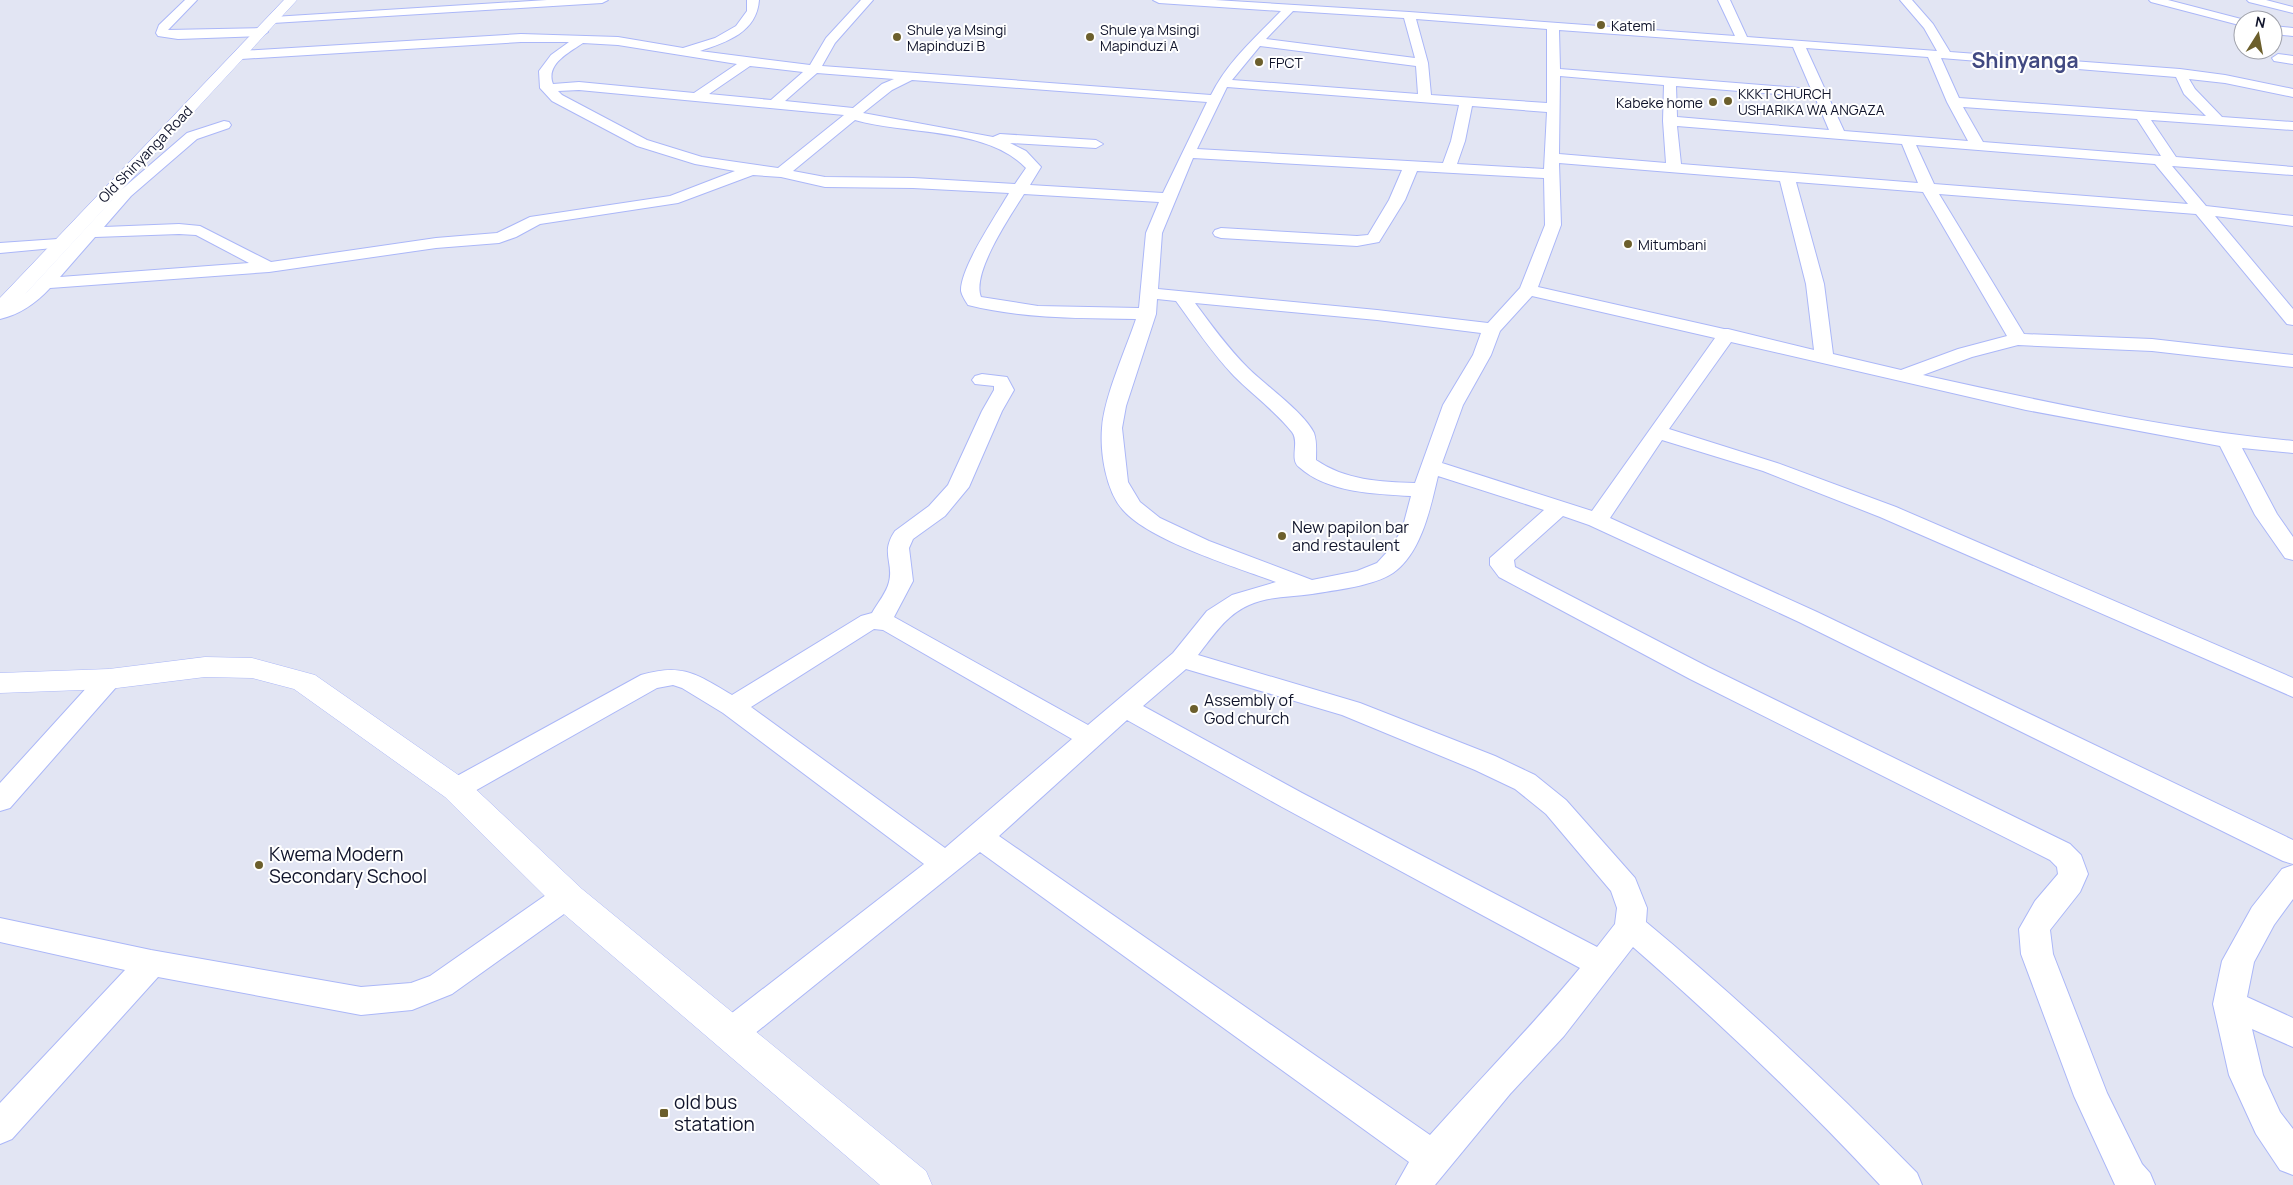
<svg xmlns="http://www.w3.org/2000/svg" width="2293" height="1185" font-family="Manrope,sans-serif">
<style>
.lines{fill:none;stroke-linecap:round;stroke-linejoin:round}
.minor-casing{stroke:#abb7f8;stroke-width:2}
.tertiary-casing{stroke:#abb7f8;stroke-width:1}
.secondary-casing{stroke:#abb7f8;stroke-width:1}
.minor{fill:#fff;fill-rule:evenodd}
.tertiary{fill:#fff;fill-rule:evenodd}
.secondary{fill:#fff;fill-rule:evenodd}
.poi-dot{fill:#6c5f2c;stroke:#fff;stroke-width:2}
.labels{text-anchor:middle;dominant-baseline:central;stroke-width:4;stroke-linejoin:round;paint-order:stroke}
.far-poi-label{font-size:14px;fill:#10142b;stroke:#fff;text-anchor:start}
.far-street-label{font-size:14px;fill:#10142b;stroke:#fff}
.poi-label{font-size:16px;fill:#10142b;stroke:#fff;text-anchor:start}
.near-poi-label{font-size:19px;fill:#10142b;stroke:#fff;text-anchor:start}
.far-town-label{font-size:21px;font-weight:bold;fill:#414981;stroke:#fff}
</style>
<rect width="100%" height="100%" fill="#e2e5f3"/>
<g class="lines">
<defs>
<path id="minor" d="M185 0H197L168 30 262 28 268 32 262 36 178 39 158 36 156 33 159 25Z
M547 0H608L602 3 273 23 267 20 273 17Z
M747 0H759C757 32 727 42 700 51L810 65 826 38 861 0H873L835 43 822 66 1211 95C1227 62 1256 37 1281 11L1159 3 1153 0H1215L1409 12 1735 36 1718 0H1730L1747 37 1937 51 1924 28 1900 0H1912L1933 24 1950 52 2180 69 2225 75 2293 89V97L2225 83 2189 79 2195 89 2222 117 2293 122V130L2151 120 2176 157 2293 167V175L2172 166 2206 206 2293 216V226L2215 216 2293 309V325L2287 324 2196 214 1939 194 2024 334 2152 339 2293 355V367L2152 351 2018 345 1972 357 1923 375C2045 402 2168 429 2293 441V453L2242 448 2277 514 2293 537V560L2285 558 2255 515 2220 446 2026 410 1731 342 1669 429 1777 463 1896 507 2293 678V697L1880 517 1763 471 1662 440 1610 518 1817 612 2293 840V864L2283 861 1799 622 1589 525 1563 516 1514 560 1515 567 1708 667 2070 844 2081 855 2088 874 2080 892 2050 930 2053 954 2107 1093 2142 1164 2150 1173 2155 1185H2115L2074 1096 2021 954 2019 929 2035 901 2058 874 2057 867 2050 860 1690 679 1499 577 1490 565V558L1544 510 1438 476C1431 505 1422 553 1393 573 1374 586 1335 590 1312 594 1291 597 1269 596 1249 605 1226 615 1213 636 1198 655L1360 703 1495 756 1535 775 1566 800 1635 878 1647 908 1646 922C1741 1001 1831 1085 1917 1173L1922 1185H1880C1802 1101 1719 1022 1633 947L1564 1036 1510 1094 1435 1185H1396L1409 1162 980 852 743 1043 731 1047 719 1043 714 1033 719 1023 924 864 723 713 682 688 673 685 657 688 466 796 456 799 446 796 442 789 446 782 641 675C683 663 696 674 732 695L861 616 872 613C877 604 887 592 889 582 894 562 880 553 895 531L929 506 948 485 982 411 994 390V386L975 384 972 380 975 376 982 374 1007 377 1014 390 1002 411 969 487 945 516 913 539 909 548 913 581 894 617 1088 725 1173 653 1207 611 1232 595 1276 582C1236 567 1150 541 1123 510 1106 491 1100 453 1102 428 1104 397 1126 349 1136 319 1079 318 1024 319 968 305 965 300 962 296 961 291 960 268 997 214 1009 193L913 188 825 187 781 177 753 175 678 203 540 224 516 237 499 243 436 248 269 272 50 288C36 303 21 314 0 319V308L15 301 27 292 121 190 187 133 224 121 229 122 231 125 229 128 197 139 131 196 104 227 179 224 200 226 271 262 436 238 497 233 530 217 670 196 735 171 695 164 637 146 552 101 540 88 539 71 551 55 569 42H521L241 59 235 55 241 51 521 34 618 37 683 48 715 38 736 26 747 11ZM1293 11 1404 18 1415 58 1266 39ZM1416 19 1547 29V103L1431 95 1428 63ZM1559 30 1793 47 1811 89 1560 69ZM583 43 618 45 737 64 694 93 579 82 553 84C545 64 570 52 583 43ZM1260 46 1416 66 1418 94 1232 80ZM1806 48 1928 57 1947 102 1968 141 1844 131ZM1941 58 2176 77 2184 94 2206 116 1959 98ZM750 66 803 72 771 100 709 94ZM817 73 894 79 882 84 853 108 785 101ZM1560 76 1664 85 1663 121 1666 163 1559 154ZM912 80 1207 102 1163 193 1030 185 1041 167 1026 151 1010 143 1096 148 1103 144 1096 140 1000 134 993 137 863 113 892 90ZM1676 86 1815 97 1829 130 1677 117ZM1227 87 1459 105 1451 141 1443 163 1197 149ZM579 90 844 115 778 168 702 157 647 140 562 95 558 91ZM1472 106 1547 112 1544 169 1457 164 1465 141ZM1963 107 2137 119 2161 156 1983 142ZM855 120C907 135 987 127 1026 168L1015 184 913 178 825 177 793 171ZM1677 126 1902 144 1918 183 1681 164ZM1916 145 2155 164 2188 204 1934 184ZM1193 158 1402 170 1389 200 1368 235 1357 236 1221 228 1215 230 1213 233 1215 236 1221 238 1357 246 1379 242 1405 200 1417 171 1544 178 1545 225 1520 288 1488 323 1377 310 1158 289 1162 233ZM1559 163 1780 181 1806 284 1814 350 1728 329H1724L1538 287 1561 225ZM1796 182 1923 192 2007 336 1958 349 1901 370 1833 354 1824 284ZM1024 194 1159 202 1146 233 1139 308 1038 306 981 297C971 273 1011 215 1024 194ZM179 234 196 235 249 263 60 277 95 237ZM1532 296 1715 338 1592 511 1442 463 1463 405 1491 355 1500 331ZM1157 299 1176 301C1195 327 1212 353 1234 376 1253 395 1275 411 1292 432 1300 442 1289 459 1299 467 1328 493 1375 494 1411 496L1402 530 1388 551 1377 563 1357 571 1312 580 1209 541 1160 518 1140 502 1128 482 1122 428 1126 406 1156 314ZM1195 303 1377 320 1481 333 1473 355 1443 405 1415 483C1380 482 1345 480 1316 460 1316 451 1317 442 1314 433 1305 413 1265 385 1248 368 1228 348 1212 326 1195 303ZM874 629 883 630 1072 739 945 848 751 707ZM1186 669 1342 715 1475 770 1515 789 1546 814 1611 891 1617 908 1615 924 1597 947 1302 793 1143 706ZM1127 720 1282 807 1580 968C1532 1026 1480 1079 1430 1135L999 836Z
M2149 0H2168L2245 20H2243V26L2151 2Z
M2247 0H2266L2293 7V13L2249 2Z
M2273 26 2293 28V36L2273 34Z
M2278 54 2293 56V64L2274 61 2272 58Z
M58 239 64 241 66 244 64 247 0 253V243Z
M109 671 118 673 122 679 118 685 10 808 0 811V783L100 673Z
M2293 865V899L2274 925 2254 962 2247 997 2293 1018V1047L2252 1029 2263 1075 2280 1112 2293 1129V1175L2280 1170 2256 1134 2229 1075 2213 1004 2222 961 2252 907 2282 869Z
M567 884 578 888 582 896 578 904 452 994 412 1010 361 1015 158 977 12 1139 0 1144V1103L125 970 0 942V918L151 950 361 987 411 983 430 976 556 888Z"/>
<path id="tertiary" d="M205 657 252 658 315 675 467 781 582 889 926 1171 932 1185H880L558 909 445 797 294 689 252 678 205 677 109 689 0 693V673L109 669Z"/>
<path id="secondary" d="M284 0H297L7 314 0 316V298Z"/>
</defs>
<use href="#minor" class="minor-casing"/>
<use href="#tertiary" class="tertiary-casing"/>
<use href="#secondary" class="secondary-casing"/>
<use href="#minor" class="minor"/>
<use href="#tertiary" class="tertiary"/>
<use href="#secondary" class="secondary"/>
</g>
<g class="poi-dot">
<circle cx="1601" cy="25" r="5"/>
<circle cx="897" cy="37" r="5"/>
<circle cx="1090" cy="37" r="5"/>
<circle cx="1259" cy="62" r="5"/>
<circle cx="1728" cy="101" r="5"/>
<circle cx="1713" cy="102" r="5"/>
<circle cx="1628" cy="244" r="5"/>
<circle cx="1282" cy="536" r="5"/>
<circle cx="1194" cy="709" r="5"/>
<circle cx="259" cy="865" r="5"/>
<rect x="659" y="1108" width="10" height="10" rx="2.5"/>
</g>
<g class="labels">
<g class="far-poi-label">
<text x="1611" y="25">Katemi</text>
<text x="907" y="29">Shule ya Msingi<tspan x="907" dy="16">Mapinduzi B</tspan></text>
<text x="1100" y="29">Shule ya Msingi<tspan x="1100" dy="16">Mapinduzi A</tspan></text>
<text x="1269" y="62">FPCT</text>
<text x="1738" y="93">KKKT CHURCH<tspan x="1738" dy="16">USHARIKA WA ANGAZA</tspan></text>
<text x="1703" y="102" text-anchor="end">Kabeke home</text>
<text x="1638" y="244">Mitumbani</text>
</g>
<g class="far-street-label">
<text transform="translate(145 154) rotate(-46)">Old Shinyanga Road</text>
</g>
<g class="poi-label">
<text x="1292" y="527">New papilon bar<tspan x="1292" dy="18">and restaulent</tspan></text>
<text x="1204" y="700">Assembly of<tspan x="1204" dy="18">God church</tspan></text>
</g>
<g class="near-poi-label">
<text x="269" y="854">Kwema Modern<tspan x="269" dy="22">Secondary School</tspan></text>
<text x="674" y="1102">old bus<tspan x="674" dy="22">statation</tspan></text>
</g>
<g class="far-town-label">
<text x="2025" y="60">Shinyanga</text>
</g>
</g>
<g transform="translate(2258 35) rotate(11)"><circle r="24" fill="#ffffff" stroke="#9fa1aa"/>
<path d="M0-4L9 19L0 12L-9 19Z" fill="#6c5f2c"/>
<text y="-8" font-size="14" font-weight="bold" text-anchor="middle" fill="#10142b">N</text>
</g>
</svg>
